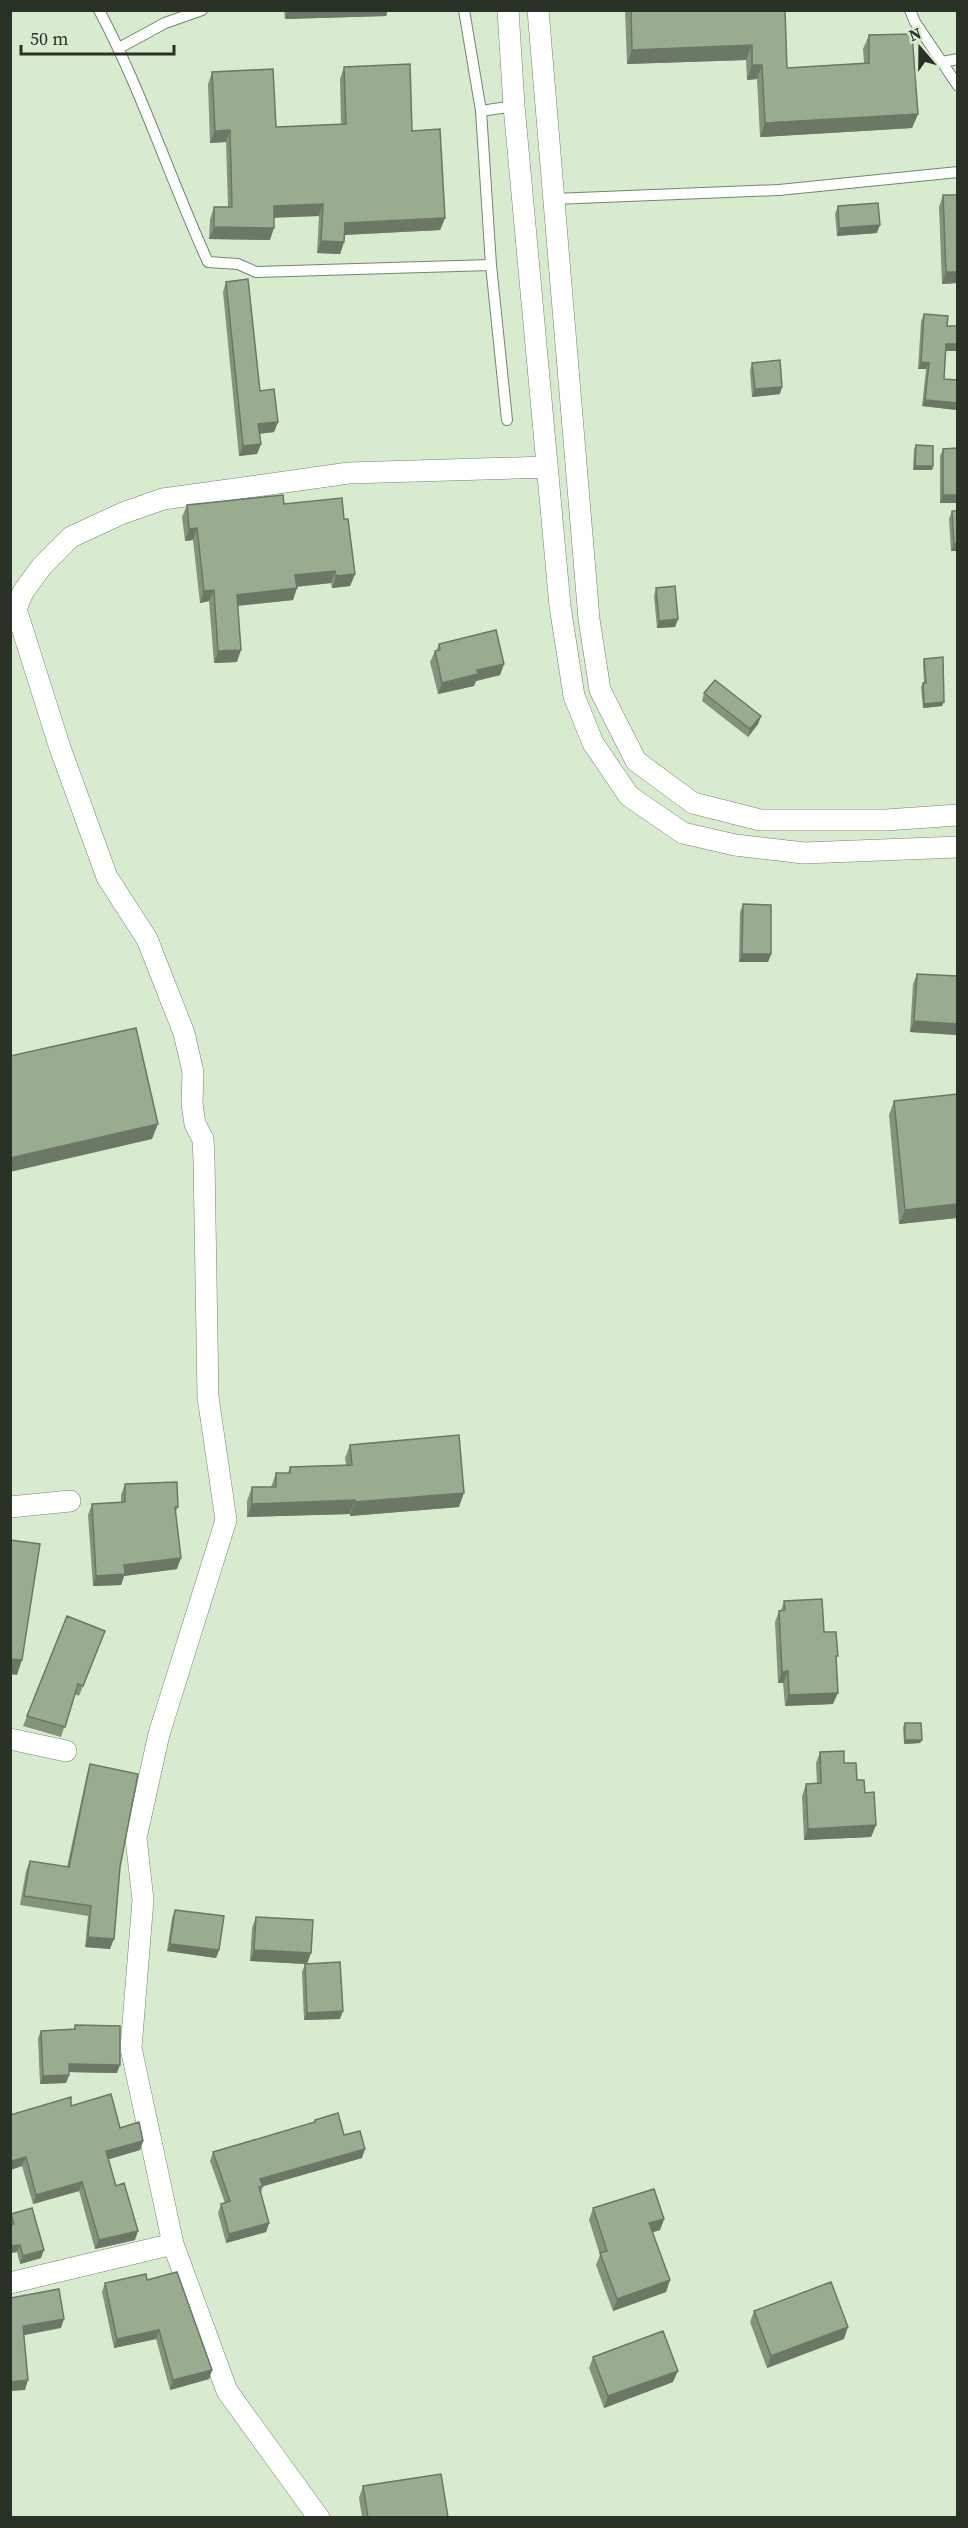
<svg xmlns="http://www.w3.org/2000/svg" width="968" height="2528" font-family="'Source Serif 4',serif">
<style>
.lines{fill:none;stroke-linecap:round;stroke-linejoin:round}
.lane-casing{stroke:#73866c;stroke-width:12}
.street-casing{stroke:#73866c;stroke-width:22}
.lane{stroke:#fff;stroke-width:10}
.street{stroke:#fff;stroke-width:21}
.wall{fill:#83947c}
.shaded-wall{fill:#6a7865}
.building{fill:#98ac90;stroke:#6a7865;stroke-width:1.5}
</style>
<rect width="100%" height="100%" fill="#d7ecce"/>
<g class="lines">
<defs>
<path id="lane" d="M99 10C142 91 170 179 208 262L238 264 256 272 491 265 481 111 514 106
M464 10 481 111
M910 10 915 22 958 86
M119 48 165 23 202 10
M942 62 958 59
M554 199 779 190 958 172
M491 265 507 420"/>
<path id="street" d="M508 10 514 106 560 606 574 696 593 743 629 796 683 833 735 845 804 853 958 847
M538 10 589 619 600 690 636 761 693 803 760 820H886L958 815
M10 1507 70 1501
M10 1739 66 1751
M173 2244 227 2391 319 2518
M10 2283 173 2244 131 2048 143 1900 136 1838 159 1734 226 1520 208 1397 204 1160 203 1139 195 1124 192 1104 193 1072 184 1033 147 939 107 877 60 748 16 609 23 592 42 566 71 537 123 513 163 499 349 473 547 467"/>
</defs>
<use href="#lane" class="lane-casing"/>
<use href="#street" class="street-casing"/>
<use href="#lane" class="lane"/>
<use href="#street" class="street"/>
</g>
<path class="wall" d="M284 10H388L386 16 285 19Z
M625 10H785L787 68 864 63 863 49 869 35 918 114 912 128 760 137 757 79 747 80 746 60 627 64Z
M344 67 412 131 445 218 440 230 344 235V242L340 254 317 253 319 216 274 217 270 240 209 239 210 219 214 207H228L226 142 210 143 208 84 212 72 276 127 341 125 340 79Z
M943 195H957V283L942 284 939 207Z
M838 206 877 233 837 236 835 214Z
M226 282 260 391 278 422 274 432 259 434 261 444 257 454 239 456 223 292Z
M924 314 947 326H957V351H946L944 379 957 380V410L922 406 926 369H918L921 321Z
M752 363 780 394 752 397 750 371Z
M916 445 933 466 932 470H913L914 449Z
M943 449 957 503H940V456Z
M284 504 344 519 355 574 350 586 332 588 331 583 297 587 293 600 238 606 237 662 214 663 209 601 200 603 193 540 185 541 182 517 187 505Z
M952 511H957V551H951L949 519Z
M656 588 678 619 675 627 657 628 654 596Z
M439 644 504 664 500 675 476 681 474 686 438 694 430 662 435 651H436Z
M924 659 942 706 923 708 921 687 923 683H924L923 663Z
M704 693 761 716 758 724 748 737 702 701Z
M743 904 771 954 768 962H739L740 912Z
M917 974 957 976V1035L910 1032 913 984Z
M957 1094V1218L899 1224 889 1115 894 1101Z
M350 1445 459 1507 350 1516V1514L247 1517V1501L252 1487H271L276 1473H288L290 1467 346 1465 345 1458Z
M125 1484 178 1507 175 1513 177 1569 124 1576 121 1585 93 1586 88 1515 92 1504 121 1502V1495Z
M784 1601 824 1632 836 1661 833 1704 785 1706 783 1683H778L775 1622 779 1611H781Z
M105 1631 79 1696 75 1694 61 1737 23 1726 27 1716Z
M905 1723 922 1740 920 1743 904 1744 903 1727Z
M820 1752 844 1763 865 1793 876 1825 871 1837 804 1840 802 1796 806 1784H817L816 1763Z
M90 1764 120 1867 110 1949 85 1947 88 1916 20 1905 26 1871 30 1861 67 1867 87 1774Z
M175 1910 219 1950 216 1958 167 1951 172 1918Z
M256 1917 307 1964 340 2019 304 2020 302 1972 305 1964 250 1961 252 1928Z
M75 2025 117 2073 69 2072V2075L66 2083 40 2084 38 2038 41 2031 74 2029Z
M71 2106 120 2128 143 2141 140 2150 109 2159 116 2186 135 2240 95 2249 79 2191 33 2204 22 2166 10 2170V2115Z
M315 2120 344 2135 362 2158 263 2186 261 2193 269 2223 266 2232 226 2243 218 2213 221 2204 225 2203 210 2161 213 2152 313 2123Z
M593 2208 664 2219 660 2230 652 2232 670 2280 666 2292 613 2311 596 2265 600 2255 589 2220Z
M11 2214 41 2258 20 2264 17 2252 10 2253Z
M147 2280 212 2370 209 2379 170 2390 156 2339 114 2348 102 2292 105 2283Z
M754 2311 844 2339 767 2368 750 2322Z
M593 2357 673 2382 604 2408 589 2368Z
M363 2486 448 2517H362L359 2498Z"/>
<path class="shaded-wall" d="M308 10H388L386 16 285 19 287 11Z
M752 45 746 60 627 64 632 50Z
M752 65H762L757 79 747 80Z
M918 114 912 128 760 137 765 123Z
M230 130 226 142 210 143 215 131Z
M323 204 319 216 270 218 274 206Z
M445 218 440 230 341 235 345 223Z
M880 225 877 233 837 236 839 228Z
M214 227 274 228 270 240 209 239Z
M321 241 344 242 340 254 317 253Z
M946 272H957V283L942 284Z
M946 344H957V351H944Z
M921 362 929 363 926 369H918Z
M782 387 780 394 752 397 755 389Z
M925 400 957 403V410L922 406Z
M278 422 274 432 255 434 258 424Z
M261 444 257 454 239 456 243 446Z
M915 466H933L932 470H913Z
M943 495H957V503H940Z
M197 528 193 540 185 541 189 529Z
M957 543V551H951L954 544Z
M335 571 331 583 291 587 295 575Z
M355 574 350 586 332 588 336 576Z
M297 588 293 600 233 606 237 595Z
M214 590 209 601 200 603 204 591Z
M678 619 675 627 657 628 659 621Z
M241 650 237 662 214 663 218 651Z
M504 664 500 675 476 681 474 686 438 694 442 683 477 670Z
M944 702 942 706 923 708 924 704Z
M761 716 758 724 748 737 750 729Z
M742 954H771L768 962H739Z
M914 1021 957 1024V1035L910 1032Z
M158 1124 152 1139 10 1172V1158Z
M957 1204V1218L899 1224 905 1210Z
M464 1493 459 1507 350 1516 355 1502Z
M355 1500 350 1514 247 1517 252 1504Z
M181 1558 177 1569 124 1576 121 1585 93 1586 96 1576 124 1565Z
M10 1659 22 1660 17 1675 10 1674Z
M788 1671 783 1683H778L782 1672Z
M838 1693 833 1704 785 1706 789 1695Z
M905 1740H922L920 1743 904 1744Z
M876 1825 871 1837 804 1840 808 1829Z
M88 1937 114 1939 110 1949 85 1947Z
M170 1944 219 1950 216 1958 167 1951Z
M254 1950 311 1953 307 1964 250 1961Z
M343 2011 340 2019 304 2020 307 2013Z
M69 2064 120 2065 117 2073 66 2072Z
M69 2075 66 2083 40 2084 43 2076Z
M143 2141 140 2150 103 2161 106 2151Z
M365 2149 362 2158 257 2188 260 2179Z
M26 2157 22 2166 10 2170V2166L12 2161Z
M82 2182 79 2191 33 2204 36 2195Z
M664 2219 660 2230 645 2235 649 2223Z
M269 2223 266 2232 226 2243 229 2234Z
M138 2231 135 2240 95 2249 99 2240Z
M20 2245 17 2252 10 2253V2246Z
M44 2250 41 2258 20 2264 23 2256Z
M670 2280 666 2292 613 2311 617 2299Z
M64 2319 61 2328 20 2336 23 2326Z
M848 2327 844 2339 767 2368 771 2356Z
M159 2330 156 2339 114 2348 117 2339Z
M212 2370 209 2379 170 2390 173 2380Z
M678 2371 673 2382 604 2408 608 2396Z
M28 2380 25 2390 10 2391V2382Z"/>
<path class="building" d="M631 10H785L787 68 869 63V35L912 34 918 114 765 123 762 65H752V45L632 50Z
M410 64 412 131 440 129 445 218 345 223 344 242 321 241 323 204 274 206V228L214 227V207H232L230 130 215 131 212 72 273 69 276 127 346 124 344 67Z
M943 195H957V272H946Z
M878 203 880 225 839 228 838 206Z
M248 279 260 391 274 389 278 422 258 424 261 444 243 446 226 282Z
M924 314 948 316 947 326H957V344H946L944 379 957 380V403L925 400 929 363 921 362Z
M780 360 782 387 755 389 752 363Z
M916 445 933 446V466H915Z
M957 448V495H943V449Z
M283 495 284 504 342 498 344 519H348L355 574 336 576 335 571 295 575 297 588 237 595 241 650 218 651 214 590 204 591 197 528 189 529 187 505Z
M952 511H957V543L954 544Z
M675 586 678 619 659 621 656 588Z
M496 630 504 664 477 670 478 674 442 683 435 651 440 650 439 644Z
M943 657 944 702 924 704 923 683H926L924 659Z
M715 680 761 716 750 729 704 693Z
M743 904 771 905V954H742Z
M917 974 957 976V1024L914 1021Z
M136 1028 158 1124 10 1158V1056Z
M957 1094V1204L905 1210 894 1101Z
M459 1435 464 1493 355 1502V1500L252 1504V1487H276V1473H290V1467L352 1465 350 1445Z
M177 1482 178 1507H175L181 1558 124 1565 125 1574 96 1576 92 1504 125 1502V1484Z
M10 1540 40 1544 22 1660 10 1659Z
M822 1599 824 1632H836L838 1656H836L838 1693 789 1695 788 1671 782 1672 779 1611 785 1610 784 1601Z
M67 1616 105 1631 83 1686 78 1684 65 1727 27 1716Z
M905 1723H921L922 1740H905Z
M844 1751V1763H856L857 1780H864L865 1793 874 1792 876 1825 808 1829 806 1784 821 1783 820 1752Z
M90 1764 138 1774 120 1867 114 1939 88 1937 91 1906 24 1896 30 1861 69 1867Z
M175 1910 224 1916 219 1950 170 1944Z
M256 1917 313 1920 311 1953 254 1950Z
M340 1962 343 2011 307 2013 305 1964Z
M75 2025 120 2026V2065L69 2064V2075L43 2076 41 2031 75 2029Z
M111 2094 120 2128 139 2122 143 2141 106 2151 116 2186 124 2183 138 2231 99 2240 82 2182 36 2195 26 2157 12 2161 10 2158V2115L71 2097V2106Z
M338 2113 344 2135 360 2131 365 2149 260 2179 263 2186 259 2187 269 2223 229 2234 221 2204 230 2201 213 2152 315 2122V2120Z
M654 2189 664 2219 649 2223 670 2280 617 2299 600 2253 607 2251 593 2208Z
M32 2208 44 2250 23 2256 20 2245 10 2246V2224H14L11 2214Z
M177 2272 212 2370 173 2380 159 2330 117 2339 105 2283 146 2274 147 2280Z
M831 2282 848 2327 771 2356 754 2311Z
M59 2289 64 2319 23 2326 28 2380 10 2382V2298Z
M663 2331 678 2371 608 2396 593 2357Z
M441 2474 448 2517H368L363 2486Z"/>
<rect width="968" height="2528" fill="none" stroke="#2a3227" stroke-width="24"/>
<g transform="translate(920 48) rotate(340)" stroke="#d7ecce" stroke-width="4.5" paint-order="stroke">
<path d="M0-4.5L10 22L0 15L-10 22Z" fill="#2a3227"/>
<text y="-9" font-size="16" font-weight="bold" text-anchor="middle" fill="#2a3227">N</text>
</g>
<path d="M21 45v9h153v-9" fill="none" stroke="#2a3227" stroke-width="3"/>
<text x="30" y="45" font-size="18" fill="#2a3227" stroke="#d7ecce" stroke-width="4.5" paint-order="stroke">50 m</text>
</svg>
